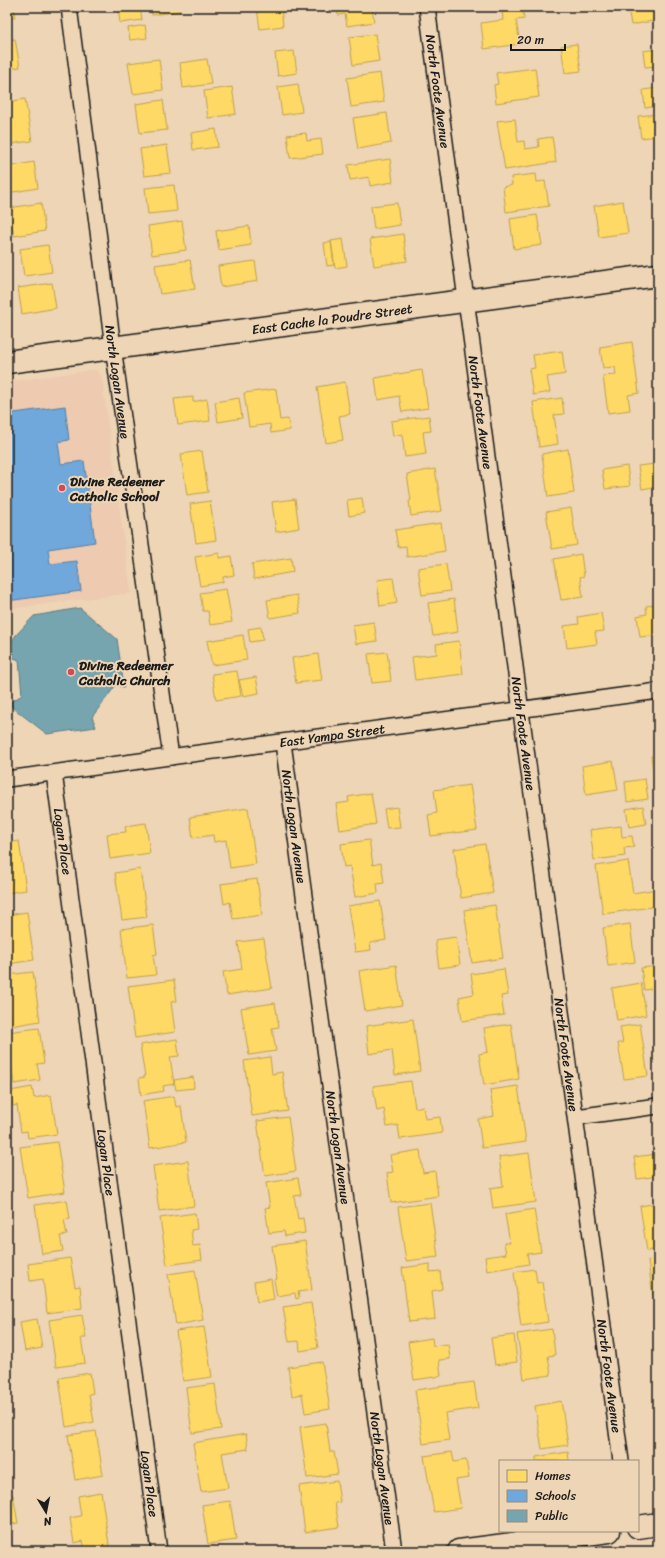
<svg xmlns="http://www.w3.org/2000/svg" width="665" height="1558" font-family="Sriracha,sans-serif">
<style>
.built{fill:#edcab0}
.homes{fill:#ffd966;stroke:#bba050}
.schools{fill:#6fa8dc;stroke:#567ea2}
.public{fill:#76a5af;stroke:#5b7c83}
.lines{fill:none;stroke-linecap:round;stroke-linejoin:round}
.street-casing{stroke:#1c1c1c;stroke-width:18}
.secondary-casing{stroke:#1c1c1c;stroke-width:25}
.street{stroke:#eed5b5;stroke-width:15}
.secondary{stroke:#eed5b5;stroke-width:22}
.poi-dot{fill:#d1495b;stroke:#eed5b5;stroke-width:1.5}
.labels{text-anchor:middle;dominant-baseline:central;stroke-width:4;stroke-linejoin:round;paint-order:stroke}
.street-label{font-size:13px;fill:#1c1c1c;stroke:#eed5b5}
.poi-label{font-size:13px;font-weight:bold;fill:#1c1c1c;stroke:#eed5b5;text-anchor:start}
</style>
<rect width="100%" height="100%" fill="#eed5b5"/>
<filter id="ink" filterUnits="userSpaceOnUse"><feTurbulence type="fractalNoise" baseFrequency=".025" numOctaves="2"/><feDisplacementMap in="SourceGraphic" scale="8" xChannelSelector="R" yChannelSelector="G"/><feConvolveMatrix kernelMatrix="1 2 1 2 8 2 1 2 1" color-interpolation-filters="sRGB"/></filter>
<g filter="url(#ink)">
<path class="built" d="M93 370 99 373 102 380 131 593 7 609V382Z"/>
<path class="homes" d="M7 7H14L15 17 7 18Z
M118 7H140L142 20 120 23Z
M150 7H179L180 11 152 15Z
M263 7H281L283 26 260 29 257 8Z
M336 7H372L374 22 347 26 345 14 338 15Z
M522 7 524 19 516 20 520 44 484 49 481 23 503 20 502 10Z
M628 7H656L658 20 631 25Z
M145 25 147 38 130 40 128 28Z
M375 34 379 61 353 65 349 37Z
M15 39 20 67 7 69V40Z
M577 44 581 71 565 73 561 46Z
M658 49V66L645 67 643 51Z
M294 51 297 73 278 76 275 53Z
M159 59 163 90 133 94 128 63Z
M207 59 211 84 183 88 180 63Z
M535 68 539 97 496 103 494 85 498 84 496 73Z
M380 73 384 102 351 107 347 78Z
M298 84 302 112 282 115 278 87Z
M232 87 236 114 208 118 204 91Z
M658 88V106L645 108 643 90Z
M25 99 32 141 10 144 7 128V102Z
M163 100 167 130 140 133 136 104Z
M387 113 391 143 358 149 353 118Z
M658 114V136L641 138 638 116Z
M515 119 518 142 524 141 525 149 539 147 538 139 552 137 556 162 505 170 497 121Z
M216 129 218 147 193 150 191 133Z
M306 133 307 141 321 139 323 154 290 158 287 135Z
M167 145 171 173 144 176 140 149Z
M390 159 393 182 370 186 369 177 350 180 348 165Z
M34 162 38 188 7 193V167Z
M536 174 537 182 545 181 549 206 506 212 503 187 512 185 511 177Z
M174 185 177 211 148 214 145 188Z
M623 201 628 233 599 237 594 206Z
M41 203 45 231 14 236 9 208Z
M397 203 400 225 374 229 371 206Z
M537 215 542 245 514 249 510 219Z
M182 221 186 250 152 255 148 226Z
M249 226 251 245 219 250 216 231Z
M403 234 407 261 374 266 370 239Z
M343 239 347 266 335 268 331 241Z
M331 242 334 265 327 266 324 243Z
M48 245 52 272 24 276 20 249Z
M190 260 195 289 160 294 155 265Z
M255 261 258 281 221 287 218 266Z
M52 283 56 308 22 314 18 288Z
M632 342 639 393 628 395 630 410 608 413 603 376 616 375 615 367 603 368 600 347Z
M562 351 565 374 547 377 550 392 533 395 529 369 535 368 533 355Z
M422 370 428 408 402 412 399 396 378 400 375 378Z
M345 382 350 414 339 416 343 440 326 443 317 387Z
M276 389 280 420 288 419 290 430 271 433 270 424 249 427 244 393Z
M193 397V402L207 399 210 421 178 425 174 399Z
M239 398 242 418 218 422 215 402Z
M562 398 564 414 554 415 558 444 539 447 533 402Z
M429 416 431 431 423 432 426 454 405 457 402 434 393 436 391 421Z
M568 449 574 493 548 497 542 454Z
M202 451 208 492 187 495 181 454Z
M655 464 658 486 642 489 638 466Z
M627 466 630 486 605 489 602 470Z
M435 469 442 511 411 516 409 501 411 500 407 474Z
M362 498 364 513 349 516 347 500Z
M295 499 299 528 276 532 272 502Z
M210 501 216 540 196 543 190 504Z
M571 508 577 545 552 549 546 512Z
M441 523 445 551 407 557 406 546 398 547 395 530Z
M219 553V558L231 556 234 575 223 577V582L200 586 195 557Z
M581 554 584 576 580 577 583 597 561 600 554 559Z
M291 558 293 572 254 579 252 564Z
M446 564 450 591 422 595 418 568Z
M393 578 397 603 380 606 377 580Z
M226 589 232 622 210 625 208 611H203L200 593Z
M297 595 300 613 270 618 267 600Z
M454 599 458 632 433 636 428 603Z
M658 604V635L640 637 637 616 647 614 646 606Z
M601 613 604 631 595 632 597 644 567 648 564 626 579 624 578 617Z
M374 622 377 641 356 644 353 625Z
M261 627 263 640 250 642 248 629Z
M243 635 247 660 212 665 207 641Z
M459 641 463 674 415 680 412 657 437 654 436 644Z
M387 652 391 681 372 683 368 654Z
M318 654 322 680 296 683 292 658Z
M237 671 241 696 216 700 212 674Z
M256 677 259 693 243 696 239 680Z
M658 755V776H654L651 756Z
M613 761 618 790 586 795 582 766Z
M645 779 648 799 627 802 625 782Z
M470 785 477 830 431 836 428 815 437 813 434 790Z
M371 793 376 824 340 830 336 804 349 802 348 797Z
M643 806 646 824 629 827 626 809Z
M397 807 400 827 387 828 384 809Z
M248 808 256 864 230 868 226 840 214 842 213 835 193 838 190 817Z
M146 823 150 853 110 859 107 834 126 832 125 826Z
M621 826 622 837 632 836 634 847 624 848 625 856 594 860 590 830Z
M369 840 373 865 381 863 384 883 377 884 378 893 355 897 350 866 344 867 341 844Z
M19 841 26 890 7 893V843Z
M485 844 493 893 461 898 454 849Z
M628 861 633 893 657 889 658 906 603 914 596 866Z
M140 869 147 917 122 920 115 873Z
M257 879 262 915 233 919 230 902 224 904 221 884Z
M380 901 386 940 370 943 371 950 355 952 348 906Z
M495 905 503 958 472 963 464 910Z
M27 912 34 960 7 964V915Z
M630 924 635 962 608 966 603 928Z
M153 925 157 954 153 955 156 975 127 978 121 929Z
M456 937 460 965 439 968 435 940Z
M264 939 272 988 227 995 223 972 242 969 238 942Z
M396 965 402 1005 365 1011 359 971Z
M658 966V988L644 990 641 968Z
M504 969 508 995 501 996 504 1015 462 1021 459 997 474 994 471 974Z
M33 972 40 1021 11 1026 9 1010 7 1011V975Z
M174 980 177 1001 171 1002 175 1032 135 1038 128 986Z
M641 983 646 1015 617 1020 612 988Z
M275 1003 279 1027 272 1028 276 1051 249 1055 241 1008Z
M413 1019 420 1071 395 1075 392 1050 369 1054 366 1026Z
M511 1024 519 1079 484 1085 479 1054 488 1052 484 1028Z
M640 1024 648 1076 624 1079 618 1043H623L620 1027Z
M39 1028 44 1063 37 1064 40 1080 14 1084 7 1032Z
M177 1039 179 1056 170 1057 174 1084 163 1086 164 1091 141 1095 139 1078 145 1077 140 1045Z
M270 1057 272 1074 282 1072 288 1111 252 1116 244 1061Z
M193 1077 194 1088 176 1090 174 1080Z
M411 1081 415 1108 423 1106 425 1119 440 1117 442 1133 400 1139 398 1125 387 1127 384 1109 377 1111 373 1086Z
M518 1086 526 1142 482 1148 478 1119 494 1116 490 1090Z
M32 1087 34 1098 51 1095 57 1134 28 1138 27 1131 21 1132 17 1105 13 1106 10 1091Z
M174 1096 176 1107 181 1106 186 1142 150 1148 143 1101Z
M288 1117 296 1171 265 1176 257 1121Z
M57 1142 65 1192 28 1198 20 1147Z
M420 1150 423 1173 435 1171 438 1196 391 1203 387 1173 393 1172 390 1155Z
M529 1153 536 1202 493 1208 490 1188 503 1186 499 1157Z
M658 1154V1176L637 1179 634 1157Z
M188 1161 194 1206 159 1211 153 1166Z
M298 1178 301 1195 294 1196 298 1219 303 1218 305 1233 285 1236 284 1231 269 1233 265 1208 270 1207 266 1183Z
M67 1200 70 1219 64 1220 67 1235 60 1236 63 1251 42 1254 35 1205Z
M430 1203 438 1257 406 1261 398 1207Z
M658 1203V1249L647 1251 640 1206Z
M534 1209 541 1252 527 1254 529 1264 487 1271 485 1257 506 1254 504 1243H510L505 1214Z
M195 1213 197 1229 191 1230 193 1246 200 1245 202 1260 167 1265 160 1218Z
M305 1241 312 1290 298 1292 299 1298 296 1299 295 1293 277 1296 274 1280 277 1279 272 1246Z
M70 1258 75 1287 80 1286 82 1308 47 1313 43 1279 30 1281 28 1264Z
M658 1259V1310H655L648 1261Z
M430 1264V1272L440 1271 442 1289 432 1291 435 1319 409 1322 402 1268Z
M535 1269 537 1283 542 1282 548 1322 521 1326 514 1272Z
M195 1270 203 1320 176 1325 168 1274Z
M271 1279 274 1299 257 1302 254 1282Z
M311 1303 318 1348 300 1351 299 1341 289 1342 283 1307Z
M82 1315 86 1338H81L85 1363 56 1367 49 1320Z
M37 1319 42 1348 25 1351 20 1322Z
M204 1327 212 1377 183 1381 176 1331Z
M552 1329 555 1355 548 1356 551 1375 524 1379 517 1334Z
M514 1335 517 1362 495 1365 491 1338Z
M432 1338 433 1346 448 1344 450 1359 439 1360 441 1376 414 1380 408 1342Z
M322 1362 330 1409 305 1413 302 1394 292 1396 288 1367Z
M90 1373 93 1393 89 1394 94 1422 66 1427 59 1378Z
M474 1382 478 1408 445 1413 449 1440 423 1444 415 1390Z
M215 1384 221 1429 192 1433 186 1388Z
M561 1401 568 1445 542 1449 535 1406Z
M326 1423 330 1452H334L338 1474 307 1478 300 1427Z
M96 1431 103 1475 75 1480 68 1435Z
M246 1434 248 1449 222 1453 228 1488 201 1492 193 1443Z
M452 1452 454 1462 466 1460 469 1478 456 1480 461 1508 434 1512 424 1456Z
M568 1452 569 1461H536V1457Z
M337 1481 340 1502 335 1503 339 1527 305 1532 299 1486Z
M101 1492 110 1551H85L83 1541 74 1543 70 1518 81 1516 78 1496Z
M13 1495 18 1523 7 1525V1496Z
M230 1501 236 1540 208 1544 202 1505Z"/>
<path class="schools" d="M65 406 69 440 58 442 61 464 84 461 95 542 48 549 50 564 77 561 81 591 7 601V414Z"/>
<path class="public" d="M80 608 117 639 124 687 116 685 92 717 96 727 47 734 8 704 22 695 19 660 9 656 8 647 16 635 34 616Z"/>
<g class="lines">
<defs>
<g id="street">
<path id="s1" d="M69 7 113 347 171 757"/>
<path id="s2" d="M427 7 621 1461"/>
<path id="s3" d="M283 743 394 1551"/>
<path id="s4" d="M54 773 159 1551"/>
<path id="s5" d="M7 779 658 691"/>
<path d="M576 1117 658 1106"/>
</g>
<g id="secondary">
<path id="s6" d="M7 362 658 275"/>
<path d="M638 1527 658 1524"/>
<path d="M459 1551 609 1531"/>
</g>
</defs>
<use href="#street" class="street-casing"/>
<use href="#secondary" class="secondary-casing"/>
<use href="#street" class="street"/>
<use href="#secondary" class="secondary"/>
</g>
</g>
<g class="poi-dot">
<circle cx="62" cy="488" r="4"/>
<circle cx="71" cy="672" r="4"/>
</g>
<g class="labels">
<g class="street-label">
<text stroke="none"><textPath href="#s2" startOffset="85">North Foote Avenue</textPath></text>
<text stroke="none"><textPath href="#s6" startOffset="328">East Cache la Poudre Street</textPath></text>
<text stroke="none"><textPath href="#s1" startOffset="378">North Logan Avenue</textPath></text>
<text stroke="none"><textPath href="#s2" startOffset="409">North Foote Avenue</textPath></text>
<text stroke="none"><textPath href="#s2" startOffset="733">North Foote Avenue</textPath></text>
<text stroke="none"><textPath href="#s5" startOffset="328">East Yampa Street</textPath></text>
<text stroke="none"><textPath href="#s3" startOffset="84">North Logan Avenue</textPath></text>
<text stroke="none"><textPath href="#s4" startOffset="69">Logan Place</textPath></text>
<text stroke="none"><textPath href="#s2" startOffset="1057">North Foote Avenue</textPath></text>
<text stroke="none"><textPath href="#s3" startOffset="408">North Logan Avenue</textPath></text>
<text stroke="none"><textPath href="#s4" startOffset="393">Logan Place</textPath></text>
<text stroke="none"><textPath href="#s2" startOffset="1381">North Foote Avenue</textPath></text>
<text stroke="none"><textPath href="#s3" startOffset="732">North Logan Avenue</textPath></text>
<text stroke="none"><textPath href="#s4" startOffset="717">Logan Place</textPath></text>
</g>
<g class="poi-label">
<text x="70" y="481">Divine Redeemer<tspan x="70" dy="15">Catholic School</tspan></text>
<text x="79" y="665">Divine Redeemer<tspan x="79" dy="15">Catholic Church</tspan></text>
</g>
</g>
<rect width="665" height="1558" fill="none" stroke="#eed5b5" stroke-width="24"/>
<rect x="12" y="12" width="641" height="1534" fill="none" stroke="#1c1c1c" stroke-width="1.5" filter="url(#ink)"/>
<rect x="499" y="1460" width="140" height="72" fill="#eed5b5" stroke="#9a8b78"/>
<rect x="507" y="1470" width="20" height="12" fill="#ffd966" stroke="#9a8b78"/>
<text x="535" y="1480" font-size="12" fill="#1c1c1c">Homes</text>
<rect x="507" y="1490" width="20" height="12" fill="#6fa8dc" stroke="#9a8b78"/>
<text x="535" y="1500" font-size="12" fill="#1c1c1c">Schools</text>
<rect x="507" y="1510" width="20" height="12" fill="#76a5af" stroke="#9a8b78"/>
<text x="535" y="1520" font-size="12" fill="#1c1c1c">Public</text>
<g transform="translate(46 1512) rotate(170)" stroke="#eed5b5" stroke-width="3" paint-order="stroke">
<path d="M0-3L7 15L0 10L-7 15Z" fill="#1c1c1c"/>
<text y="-6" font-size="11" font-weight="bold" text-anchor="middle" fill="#1c1c1c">N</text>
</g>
<path d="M511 44v6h54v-6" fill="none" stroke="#1c1c1c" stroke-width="2"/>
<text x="517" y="44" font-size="12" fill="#1c1c1c" stroke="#eed5b5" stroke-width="3" paint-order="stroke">20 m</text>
</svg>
